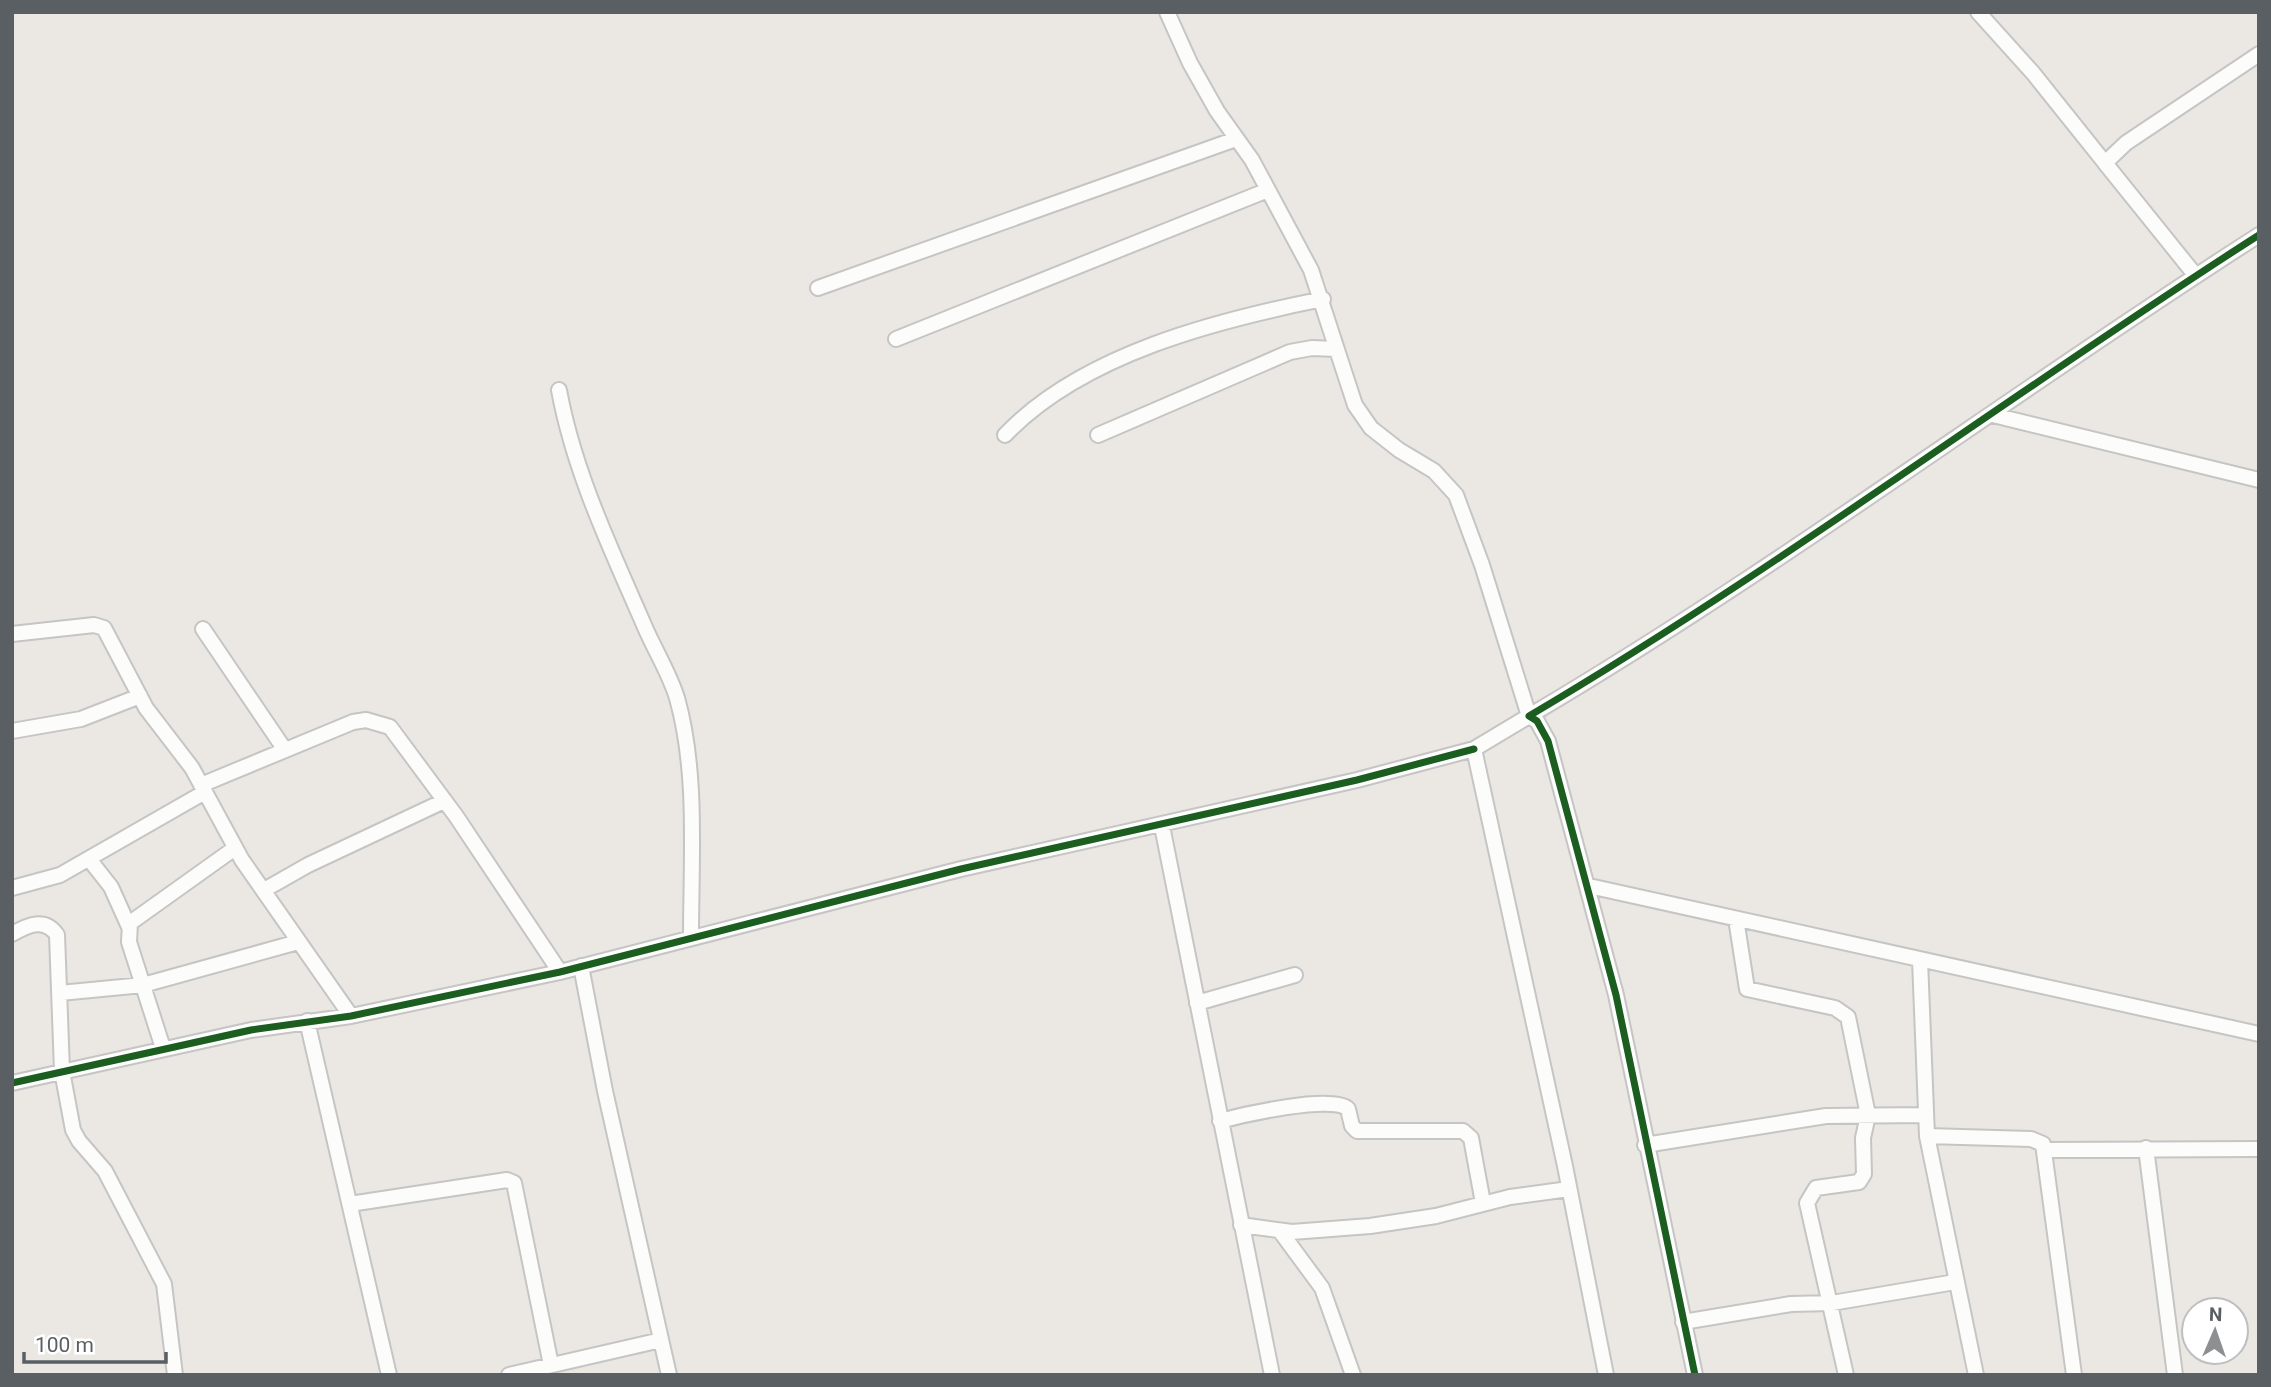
<svg xmlns="http://www.w3.org/2000/svg" width="2271" height="1387" font-family="Roboto,sans-serif">
<style>
.lines{fill:none;stroke-linecap:round;stroke-linejoin:round}
.minor-casing{stroke:#c6c5c5;stroke-width:18}
.minor{stroke:#fcfcfb;stroke-width:14}
.cycleway-casing{stroke:#fff;stroke-width:11}
.cycleway{stroke:#1b5e20;stroke-width:7}
</style>
<rect width="100%" height="100%" fill="#ebe8e4"/>
<g class="lines">
<defs>
<path id="minor" d="M1167 12 1190 63 1217 111 1252 160 1311 270 1355 405 1371 428 1399 450 1434 471 1456 495 1482 565 1529 716 1474 749 1565 1166 1606 1375
M1978 12 2033 73 2105 163
M2196 276 2105 163 2126 143 2259 54
M818 288 1236 139
M896 339 1268 190
M559 390C574 472 611 549 644 625 654 649 669 672 677 698 698 773 691 858 691 936
M1993 415 2259 480
M1005 435C1082 354 1218 320 1323 299
M1098 435 1290 352 1312 348 1336 349
M203 629 285 750
M12 634 94 625 104 628 146 708 192 768 242 860 351 1016
M12 731 81 719 140 696
M201 785 353 722 366 720 390 727 456 816 560 972
M1162 826 1272 1375
M89 859 111 887 129 927
M1589 886 2259 1034
M12 888 60 875 205 792
M264 890 308 865 444 801
M1736 919 1747 989 1835 1008 1848 1017 1868 1115 1863 1138 1864 1174 1859 1182 1816 1188 1807 1203 1846 1375
M12 934C28 925 45 917 57 935L62 1071 73 1130 79 1141 105 1171 164 1284 175 1375
M1920 960 1927 1136 1976 1375
M581 966 605 1091 669 1375
M60 993 143 985 298 942
M1197 1003 1295 975
M307 1021 389 1375
M163 1048 129 942 130 923 235 848
M12 1083 251 1030 351 1016 560 972 961 869 1357 780 1474 749
M1220 1121C1242 1115 1333 1094 1348 1109L1352 1126 1357 1131H1463L1471 1138 1483 1203
M1927 1136 2031 1139 2043 1144 2074 1375
M1645 1145 1826 1116 1924 1115
M2146 1148 2175 1375
M2044 1150 2259 1149
M350 1204 507 1180 514 1183 551 1365
M1241 1225 1292 1232 1370 1226 1436 1216 1510 1197 1569 1189
M1280 1231 1322 1288 1353 1375
M1683 1322 1791 1304 1832 1303 1955 1282
M509 1375 661 1340
M1695 1375 1616 995 1548 741 1537 721 1529 716C1780 568 2013 392 2259 235"/>
</defs>
<use href="#minor" class="minor-casing"/>
<use href="#minor" class="minor"/>
<defs>
<path id="cycleway" d="M12 1083 251 1030 351 1016 560 972 961 869 1357 780 1474 749
M1695 1375 1616 995 1548 741 1537 721 1529 716C1780 568 2013 392 2259 235"/>
</defs>
<use href="#cycleway" class="cycleway-casing"/>
<use href="#cycleway" class="cycleway"/>
</g>
<rect width="2271" height="1387" fill="none" stroke="#5a5f63" stroke-width="28"/>
<g transform="translate(2215 1331) rotate(2)"><circle r="33" fill="#ffffff" stroke="#bdbfc1" stroke-width="2"/>
<path d="M0-5L12 26L0 18L-12 26Z" fill="#8d8f90"/>
<text y="-10" font-size="19" font-weight="bold" text-anchor="middle" fill="#5a5f63">N</text>
</g>
<path d="M24 1352v10h142v-10" fill="none" stroke="#5a5f63" stroke-width="3.5"/>
<text x="35" y="1352" font-size="21" fill="#5a5f63" stroke="#ffffff" stroke-width="5" paint-order="stroke">100 m</text>
</svg>
